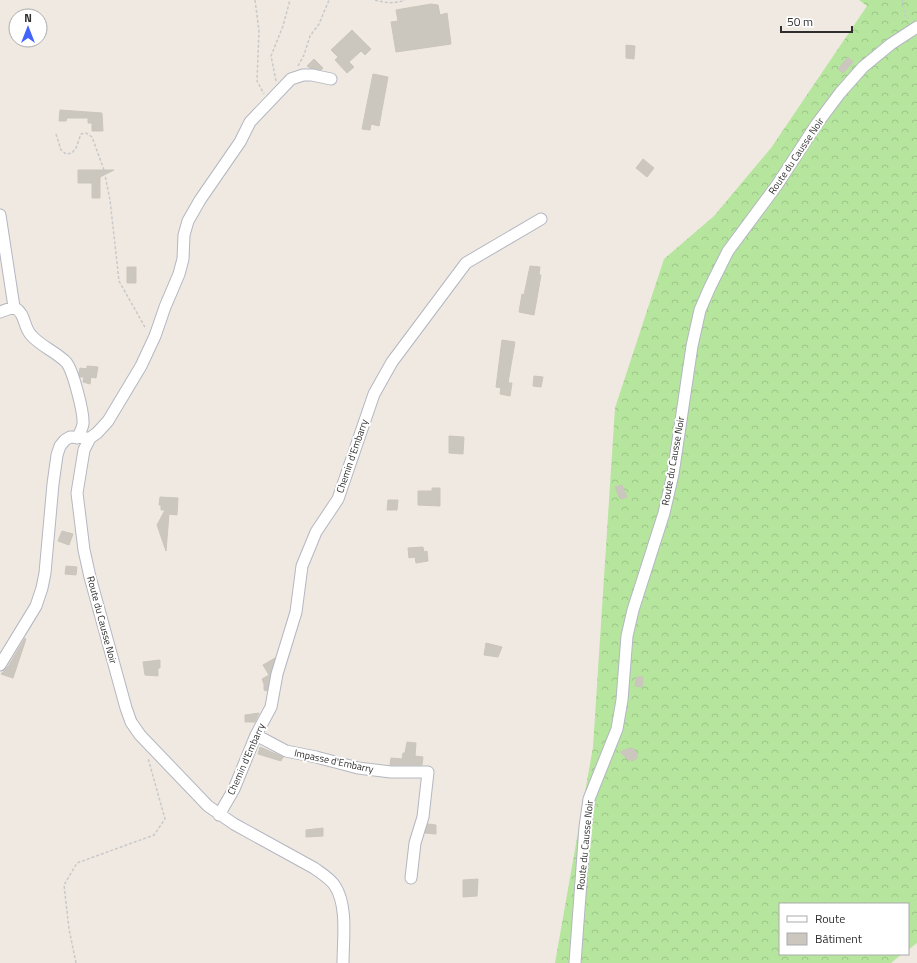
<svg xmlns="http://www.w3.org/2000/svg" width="917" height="963" font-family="'Titillium Web',sans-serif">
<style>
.forest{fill:url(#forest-crowns)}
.building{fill:#cbc7bf;stroke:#cbc5ba}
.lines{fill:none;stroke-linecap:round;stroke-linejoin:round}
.minor-casing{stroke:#b4b7c1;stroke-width:13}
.path{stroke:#c9c9c9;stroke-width:1.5;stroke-dasharray:3 2;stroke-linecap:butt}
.minor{stroke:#fff;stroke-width:11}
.labels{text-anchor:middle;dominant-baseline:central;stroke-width:4;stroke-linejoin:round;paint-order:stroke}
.street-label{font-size:10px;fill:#2e2e2e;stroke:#fff}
</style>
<defs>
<pattern id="forest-crowns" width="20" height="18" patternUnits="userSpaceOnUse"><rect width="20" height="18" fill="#b6e59e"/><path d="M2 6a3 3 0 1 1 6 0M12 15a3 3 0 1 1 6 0" fill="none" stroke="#9dc588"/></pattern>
</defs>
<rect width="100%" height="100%" fill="#efe9e1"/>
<path class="forest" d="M859 0H917V943L908 950V904H780V954H902L891 963H555L593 747 615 408 664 259 714 216 771 148 867 6Z"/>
<path class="building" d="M431 4 438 5 440 15 447 13 451 44 396 52 391 22 398 21 396 10Z
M352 30 371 49 365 55 361 51 349 62 354 67 347 73 335 60 338 57 331 50Z
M626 45 635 46 634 59 626 58Z
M848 57 853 62 843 73 838 69Z
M314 59 323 68 321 70 310 68 307 66Z
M373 74 388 77 379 126 371 124 370 130 362 129Z
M60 110 102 113 103 131H92V123H88V118H67L66 121H59Z
M643 159 654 168 647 177 636 168Z
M78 170H114L100 177V198H92V183H78Z
M530 266 540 267 539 275H541L534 315 519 312 522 294 524 295Z
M127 267H136V283H127Z
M502 340 515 342 508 383H512L510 396 500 394 501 388 496 387Z
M87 366 98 367 96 378 91 377 90 384 83 382 84 377H80L79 373 80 368 87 369Z
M534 376 543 377 541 387 533 386Z
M449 436 464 437 463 454 449 453Z
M622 485 627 497 620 499 615 487Z
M432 488H440V506L418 505V491H432Z
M160 497 178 498 177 515 169 514 166 551 157 525 165 510H161V505H159Z
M388 500H398L397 510H387Z
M62 531 73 534 69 545 58 541Z
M423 547 424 552 427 551 428 561 416 563 415 557 409 558 408 548Z
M66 566 77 567 76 575 65 574Z
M25 638 26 639 13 678 1 674 9 665Z
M486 643 502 647 498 657 484 655Z
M275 658 267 691 264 690V684L262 679 269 675 263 665Z
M160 660V668H158V676L145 675 143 662Z
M636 677H643L642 687 635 686Z
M259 713 255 722H245V715Z
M407 742 416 743 415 756 423 757 422 765H390L391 758 402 759 403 753H405Z
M260 747 283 757 281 761 258 754Z
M630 748 634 749 637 753V758L633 761 627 759 620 752Z
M428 824 436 825V834L425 833Z
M323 828V836L306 837V830Z
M478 879 477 896 463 897V880Z"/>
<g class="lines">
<defs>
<path id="minor" d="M331 79 312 75H303L291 79 250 122 240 142 200 200 188 221 184 235 183 259 179 274 165 307 155 336 141 366 108 421 97 433 90 438 84 450 77 493 84 550 90 577 126 708 131 722 140 735 208 806 234 824 314 868C321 873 331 879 335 886 348 906 343 940 343 963
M0 215 14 307
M0 312 14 307C26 314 23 326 31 335 39 345 56 352 66 362 73 370 84 413 83 424 82 429 80 433 77 438
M0 665 36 606 42 588 45 573 53 484 57 455 60 446 65 440 70 437 90 438
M256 735 286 751 316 757 358 768 391 772H428L423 817 415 843 411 878
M219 815 234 789 256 735 271 707 277 674 296 612 302 566 316 532 338 499 374 394 392 362 466 263 541 219
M575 963 585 827 589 799 617 729 622 700 627 636 633 610 664 513 673 474 692 346 700 310 710 287 728 251 777 185 816 125 840 93 863 67 891 44 917 27"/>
</defs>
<use href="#minor" class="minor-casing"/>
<path class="path" d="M255 0 259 31 257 81 264 94
M375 0C386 3 395 4 405 0
M902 0 905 15 909 19
M298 66 304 55 310 36 319 24 329 0
M276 81 271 56 283 26 290 0
M56 134 61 150 66 154 72 153 76 148 81 134 86 133 92 137 104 170 110 200 119 281 146 329
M76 963 69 929 64 885 77 863 154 835 165 819 148 758"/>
<use href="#minor" class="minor"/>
</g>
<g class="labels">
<g class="street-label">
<text transform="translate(796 156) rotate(-56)">Route du Causse Noir</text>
<text transform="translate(352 456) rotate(-71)">Chemin d'Embarry</text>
<text transform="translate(673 461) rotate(-80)">Route du Causse Noir</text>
<text transform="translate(102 620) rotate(75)">Route du Causse Noir</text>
<text transform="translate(246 759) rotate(-66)">Chemin d'Embarry</text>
<text transform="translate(334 761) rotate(12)">Impasse d'Embarry</text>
<text transform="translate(585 845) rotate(-84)">Route du Causse Noir</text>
</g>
</g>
<rect x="779" y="903" width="130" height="52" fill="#ffffff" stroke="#ababab"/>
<rect x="787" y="916" width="20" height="6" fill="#ffffff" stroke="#ababab"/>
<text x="815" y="923" font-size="12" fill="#2e2e2e">Route</text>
<rect x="787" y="933" width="20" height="12" fill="#cbc7bf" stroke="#ababab"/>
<text x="815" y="943" font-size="12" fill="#2e2e2e">Bâtiment</text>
<g transform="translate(28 28)"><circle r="19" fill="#ffffff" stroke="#ababab"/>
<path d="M0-3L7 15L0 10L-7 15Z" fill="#4264fb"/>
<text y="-6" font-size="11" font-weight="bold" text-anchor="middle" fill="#2e2e2e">N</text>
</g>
<path d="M781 26v6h71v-6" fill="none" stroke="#2e2e2e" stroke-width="2"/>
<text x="787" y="26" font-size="12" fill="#2e2e2e" stroke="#ffffff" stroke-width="3" paint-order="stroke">50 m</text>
</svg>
